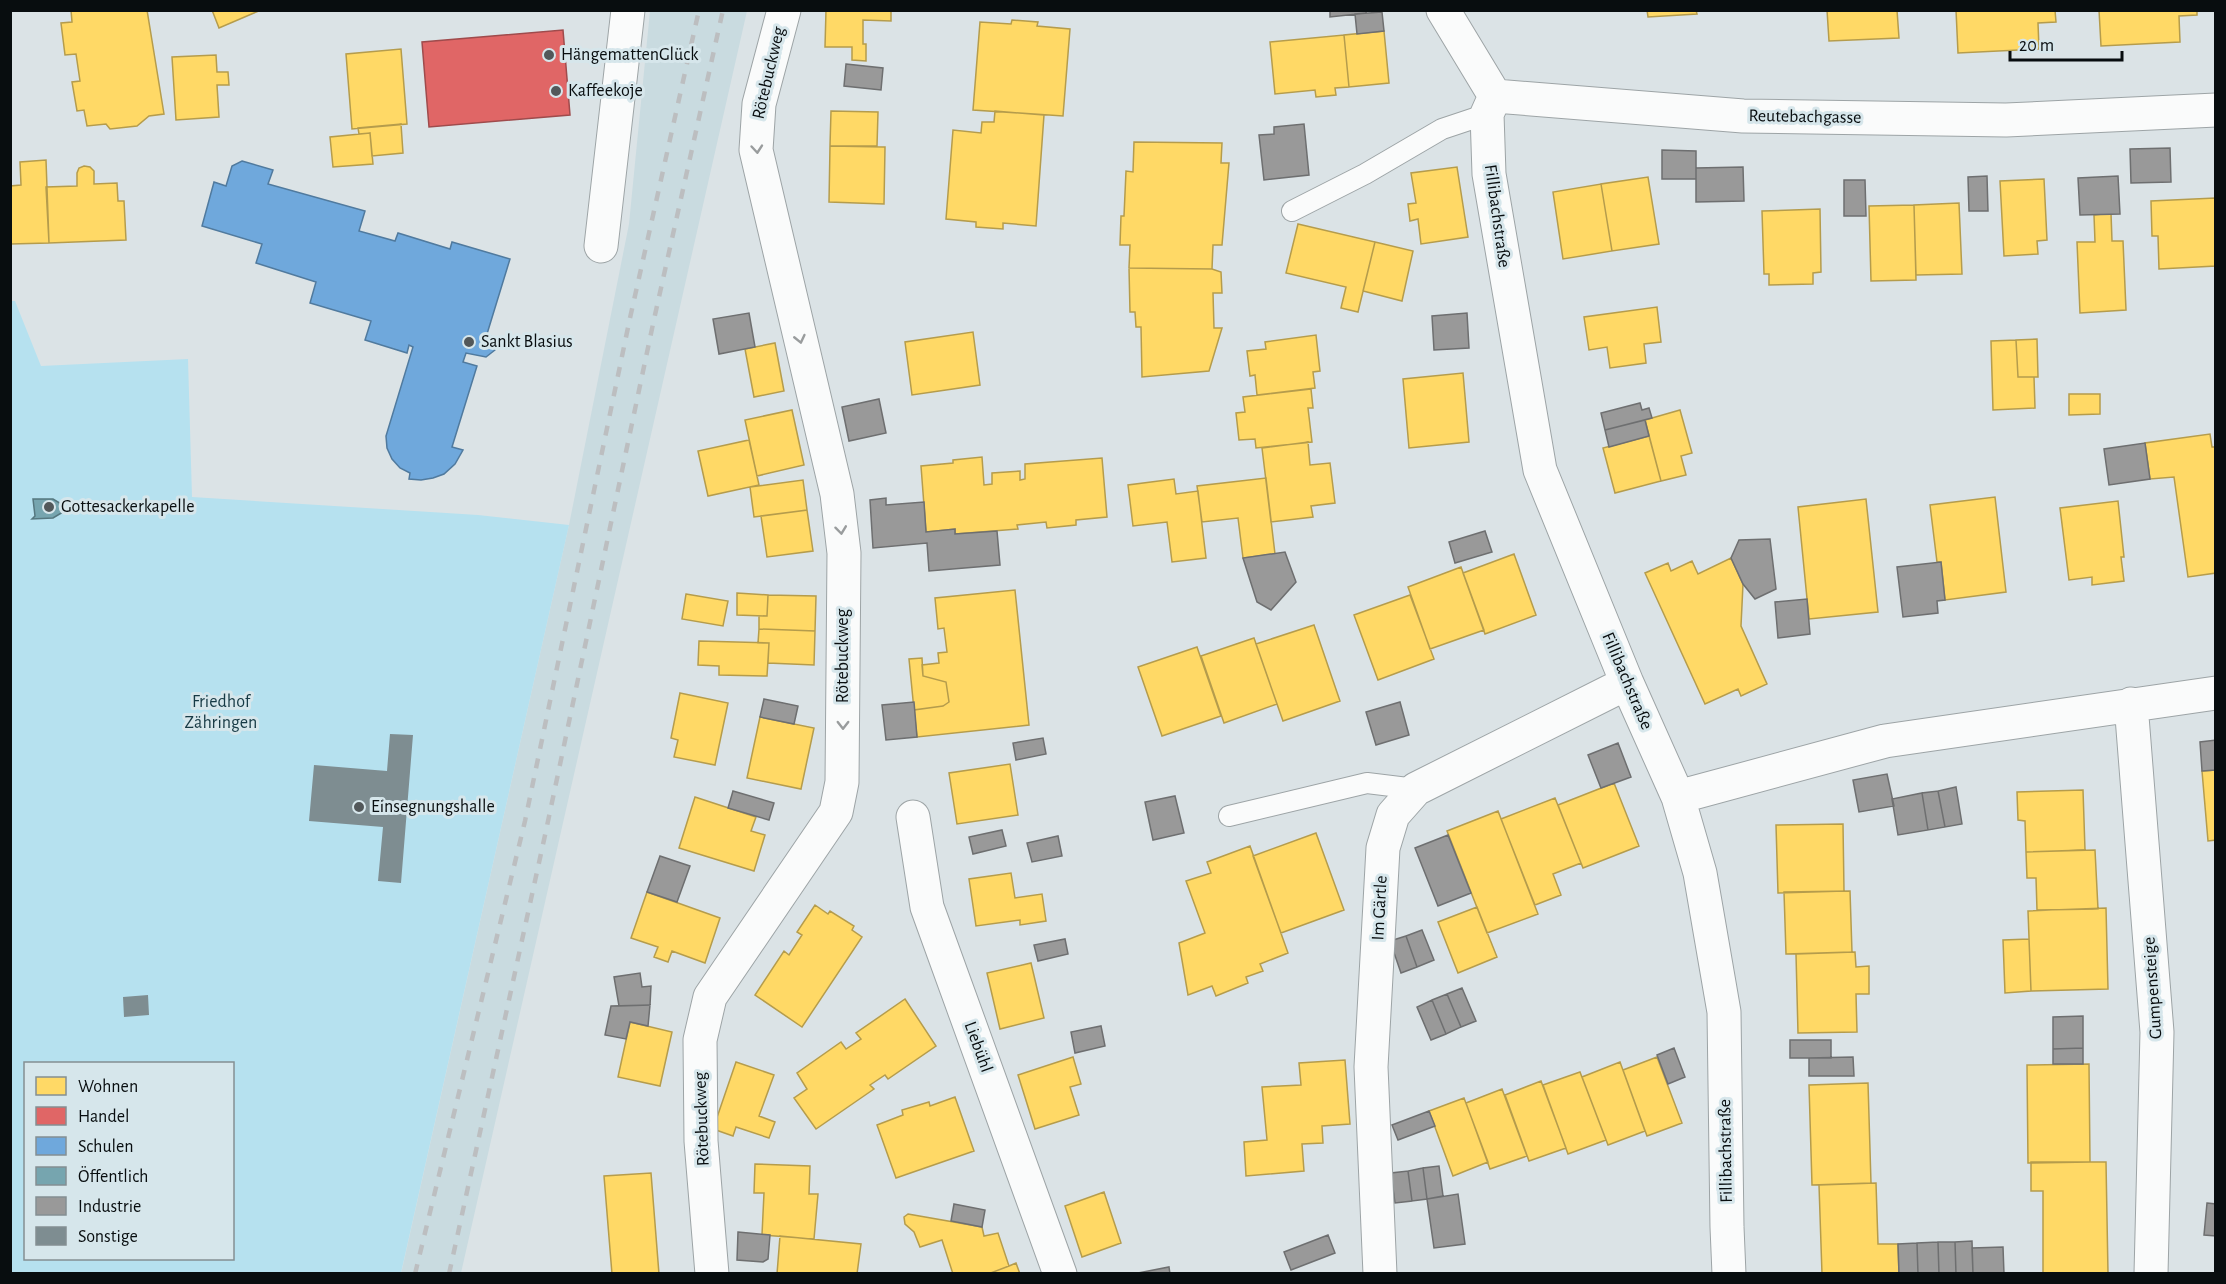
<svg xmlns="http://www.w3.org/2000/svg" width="2226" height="1284" font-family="'Alegreya Sans',sans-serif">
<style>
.built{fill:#c9dbe0}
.green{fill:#b6e1ef;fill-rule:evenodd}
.homes{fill:#ffd966;stroke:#b59c4c;stroke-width:1.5}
.shops{fill:#e06666;stroke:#9f4b4c;stroke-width:1.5}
.schools{fill:#6fa8dc;stroke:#507a9e;stroke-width:1.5}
.public{fill:#76a5af;stroke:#55777f;stroke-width:1.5}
.industry{fill:#999;stroke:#6e6f70;stroke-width:1.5}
.building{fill:#7e8d91}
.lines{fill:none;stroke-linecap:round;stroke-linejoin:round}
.lane-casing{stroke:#9da4a6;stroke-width:22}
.street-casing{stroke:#9da4a6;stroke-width:35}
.lane{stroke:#fafbfb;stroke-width:20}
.street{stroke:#fafbfb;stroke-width:33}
.rail{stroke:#bcbec0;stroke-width:4.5;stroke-dasharray:10 10;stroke-linecap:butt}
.oneway{stroke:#999c9d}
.poi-dot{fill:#52585a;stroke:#d6e6eb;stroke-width:2}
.labels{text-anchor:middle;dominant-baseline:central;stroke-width:6;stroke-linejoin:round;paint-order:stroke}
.poi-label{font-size:18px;fill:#080d0f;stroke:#d6e6eb;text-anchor:start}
.street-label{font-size:18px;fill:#080d0f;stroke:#d6e6eb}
.park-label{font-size:18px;fill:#173a45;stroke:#d6e6eb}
</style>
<rect width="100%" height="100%" fill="#dbe3e6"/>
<path class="built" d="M650 11H747L461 1273 401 1274 569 525 629 224Z"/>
<path class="green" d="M10 301H15L41 366 188 359 192 497 478 515 569 525 401 1273 11 1274ZM26 1064H232V1258H26Z"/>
<path class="homes" d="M71 10H147L164 114 149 116 137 126 110 129 106 124 87 126 84 110 77 111 72 82 80 81 76 54 65 55 61 23 72 22Z
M212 10H261L219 28Z
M826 10H891V21L863 20V44H866V61L852 60V47H825Z
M1647 10H1696L1697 14 1648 17Z
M1827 10H1897L1899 38 1829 41Z
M1956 10H2055L2056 22 2038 23 2039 49 1958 53Z
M2099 10H2197V15L2179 16 2180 42 2101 46Z
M1012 20 1038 22 1037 26 1070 29 1063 116 973 110 980 22 1011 24Z
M1384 31 1389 83 1349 87 1344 35Z
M1344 35 1349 87 1335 88 1336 95 1316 97 1315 90 1275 94 1270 42Z
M401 49 407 124 352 129 346 54Z
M216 55 217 72H228L229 85H217L219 117 176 120 172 57Z
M831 111 878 112 877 146H830Z
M995 111 1044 115 1036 226 1003 223V229L976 227V222L946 219 953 130 981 133 982 122H994Z
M401 124 403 153 372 156 370 133 359 134 358 128Z
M370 133 373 164 333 167 330 137Z
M1134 142 1222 143 1221 163H1229L1222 245H1213L1212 269 1129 268 1130 245H1120L1121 216H1124L1126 171 1133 172Z
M830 146 885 147 884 204 829 202Z
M46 160 49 243 10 244V186L21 185 20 162Z
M84 166 90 167 94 171V184L117 183 118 201H124L126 240 49 243 46 187 77 186V173L79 168Z
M1457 167 1468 237 1421 244 1418 219 1410 221 1408 204 1416 203 1411 173Z
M1648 177 1659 244 1612 251 1601 184Z
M2044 179 2047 240 2037 241 2038 254 2004 256 2000 181Z
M1601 184 1612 251 1563 259 1553 192Z
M2215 198 2216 266 2159 269 2158 236H2152L2151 201Z
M1959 203 1962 274 1916 275 1914 205Z
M1914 205 1916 280 1871 281 1869 206Z
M1820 209 1821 272 1813 273V284L1769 285V274H1764L1762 211Z
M2111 213 2112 241H2123L2126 310 2080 313 2077 242H2095L2094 215Z
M1298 224 1375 242 1358 312 1341 308 1346 287 1286 273Z
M1375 242 1413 251 1402 301 1363 291Z
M1129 268 1212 269 1221 272 1222 293H1213L1214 328H1222L1209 371 1142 377 1141 327H1136L1135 312H1130Z
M1657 307 1661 342 1644 344 1646 363 1610 368 1607 347 1589 350 1584 317Z
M973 332 980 385 912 395 905 342Z
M1316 335 1320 371 1313 372 1315 388 1257 395 1255 375 1250 376 1247 351 1266 349 1265 342Z
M2037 339 2038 377H2018L2016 340Z
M2016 340 2018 377H2034L2035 408 1993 410 1991 341Z
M775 343 784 391 754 397 745 349Z
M1463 373 1469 442 1409 448 1403 379Z
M1311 389 1313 408H1308L1312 442 1256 448 1255 439 1239 440 1236 413 1245 412 1243 397Z
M2069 394H2100V414L2069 415Z
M792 410 804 465 757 476 745 420Z
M1680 410 1692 453 1681 456 1686 475 1661 481 1645 420Z
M2210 434 2212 447H2216V573L2188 577 2174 477 2150 479 2145 443Z
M1649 436 1661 481 1615 493 1603 448Z
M749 440 759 485 708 496 698 451Z
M1308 442 1310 465 1330 463 1335 503 1311 506 1313 517 1271 522 1262 448Z
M982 457 984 485 992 484V473L1020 471V480L1025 479V464L1102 458 1107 517 1076 520V525L1047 528 1046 522 1017 525 1018 529 955 534V529L926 532 921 466 953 463V460Z
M1266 478 1275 554 1243 558 1238 518 1202 522 1197 486Z
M1174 479 1176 494 1198 491 1206 558 1172 562 1167 522 1133 526 1128 485Z
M803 480 807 510 754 517 750 487Z
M1995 497 2006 592 1945 600 1941 562H1937L1930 505Z
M1866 499 1878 612 1809 619 1798 507Z
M2118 501 2124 557H2121L2124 581 2092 585V577L2069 580 2060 508Z
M807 510 813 551 767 557 761 516Z
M1514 554 1536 615 1485 634 1463 573Z
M1731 558 1743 584 1741 626 1767 684 1741 696 1738 689 1705 704 1645 573 1668 563 1671 571 1692 561 1698 574Z
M1461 567 1484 630 1430 649 1408 587Z
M1015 590 1029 725 917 737 914 710 943 706 949 702 946 682 923 676 922 665 939 663 938 653 947 652 944 628 938 629 935 598Z
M737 593 768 595 767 616 737 615Z
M686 594 728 601 723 626 682 619Z
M768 595 816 596 815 631 759 629V616H767Z
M1410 595 1434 659 1378 680 1354 615Z
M1314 625 1340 701 1283 721 1256 644Z
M759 629 815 631 814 665 768 663 769 643H758Z
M1254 638 1277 704 1224 723 1201 656Z
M699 641 769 643 767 676 719 675V666L698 665Z
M1197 647 1221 716 1162 736 1138 667Z
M922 658 923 676 946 682 949 702 943 706 914 710 909 659Z
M680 693 728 703 715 765 674 757 678 740 671 738Z
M760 717 814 728 801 789 747 778Z
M1010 764 1018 815 957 824 949 773Z
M2216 770V840L2208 841 2202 771Z
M1614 783 1639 846 1583 868 1558 805Z
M2083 790 2085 850 2026 852 2025 821 2018 820 2017 792Z
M695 797 756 817 751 831 765 835 754 871 679 848Z
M1555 798 1581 863 1553 874 1561 895 1535 905 1501 819Z
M1498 811 1538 914 1487 933 1447 831Z
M1843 824 1844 891 1778 893 1776 825Z
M1316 833 1344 910 1281 933 1253 856Z
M1250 846 1288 953 1260 964 1263 971 1246 977 1248 983 1216 996 1212 986 1188 995 1179 943 1205 933 1186 881 1211 873 1207 862Z
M2095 850 2098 909 2037 910 2036 878H2027L2026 852Z
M1011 873 1015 898 1042 894 1046 921 1020 925V920L976 926 969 879Z
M1850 891 1852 952 1786 954 1784 892Z
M647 892 720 918 705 963 672 951 668 962 654 957 658 947 631 938Z
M815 905 828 914 830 911 854 926 852 930 862 937 802 1027 755 995 784 951 789 955 802 935 797 932Z
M1477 907 1497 957 1458 973 1438 922Z
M2106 908 2108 989 2031 991 2028 911Z
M2029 939 2031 991 2005 993 2003 940Z
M1855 952 1856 967 1869 966V994H1856L1857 1032 1798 1033 1796 954Z
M1031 963 1044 1018 1000 1029 987 973Z
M905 999 936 1046 888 1079 885 1075 870 1085 874 1089 816 1129 794 1098 807 1089 797 1073 841 1042 846 1049 861 1039 856 1033Z
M630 1022 672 1032 660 1086 618 1077Z
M1073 1057 1081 1084 1070 1087 1079 1115 1035 1129 1018 1075Z
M1657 1057 1682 1123 1647 1136 1623 1070Z
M1345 1060 1350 1124 1322 1126 1323 1143 1302 1144 1304 1171 1246 1176 1244 1142 1267 1140 1262 1087 1301 1085 1299 1063Z
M736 1062 774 1075 759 1116 775 1122 769 1138 736 1127 733 1136 713 1129Z
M1620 1062 1645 1131 1608 1145 1582 1077Z
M2089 1064 2090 1162 2028 1163 2027 1065Z
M1580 1072 1606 1140 1568 1154 1543 1085Z
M1541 1081 1566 1148 1529 1161 1505 1095Z
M1868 1083 1871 1183 1812 1185 1809 1085Z
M1502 1089 1527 1156 1490 1169 1466 1103Z
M955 1097 974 1151 896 1178 877 1125 903 1115 902 1110 929 1102 930 1106Z
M1464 1098 1488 1162 1453 1176 1429 1111Z
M2031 1162H2106L2108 1273 2043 1274V1191H2031Z
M755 1164 810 1166 809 1194H818L814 1239 762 1235 764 1193H754Z
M651 1173 659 1274H612L604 1176Z
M1876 1183 1878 1244H1898L1899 1274H1822L1819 1185Z
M1104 1192 1121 1243 1082 1257 1065 1206Z
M908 1214 982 1227 984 1236 998 1233 1009 1266 988 1274H953L942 1240 920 1247 914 1232 905 1224 904 1217Z
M780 1236 861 1244 857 1274H777Z
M1016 1263 1020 1274H988L1009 1266Z"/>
<path class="shops" d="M563 30 570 115 429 127 422 42Z"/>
<path class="schools" d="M242 161 273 170 268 184 365 211 359 231 395 241 398 233 450 249 452 242 510 259 487 334 492 337 495 343V350L486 357 466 353 463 362 477 366 452 447 463 450 455 464 444 474 433 478 421 480 409 479 410 473 400 468 392 459 387 448 386 436 413 347 409 345 407 353 365 340 371 321 310 303 316 282 256 263 262 244 202 226 214 182 226 186 232 166Z"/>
<path class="public" d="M33 499H53L63 505V512L53 518 32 519 35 516Z"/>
<path class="industry" d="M1330 10H1366V13L1330 17Z
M1382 12 1384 31 1357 34 1355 14Z
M846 64 883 68 881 90 844 86Z
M1304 124 1309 175 1264 180 1259 135 1274 134V127Z
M2170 148 2171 182 2131 183 2130 149Z
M1662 150 1696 151V179H1662Z
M1743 167 1744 201 1696 202V168Z
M1987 176 1988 211H1969L1968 177Z
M2118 176 2120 214 2080 215 2078 178Z
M1844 180H1865L1866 216H1844Z
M749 313 755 347 719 354 713 319Z
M1467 313 1469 348 1434 350 1432 316Z
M879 399 886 433 849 441 842 407Z
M1640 403 1642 410 1649 408 1652 418 1605 430 1601 413Z
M1645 420 1649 436 1609 447 1605 430Z
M2145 443 2150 479 2109 485 2104 449Z
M886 498V505L924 502 926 532 955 529V534L997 531 1000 565 929 571 927 543 873 548 870 500Z
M1485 531 1492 552 1455 563 1449 542Z
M1770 539 1776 589 1755 599 1743 584 1731 558 1739 540Z
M1285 552 1296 582 1271 610 1257 602 1243 558Z
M1941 562 1945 600 1937 601 1938 613 1903 617 1897 567Z
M1807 599 1810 634 1778 638 1775 602Z
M764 699 798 706 794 724 760 717Z
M914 702 917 737 886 740 882 705Z
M1400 702 1409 735 1376 745 1366 712Z
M1043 738 1046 754 1016 760 1013 743Z
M2216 740V770L2202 771 2200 742Z
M1618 743 1631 777 1601 788 1588 755Z
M1887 774 1894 806 1859 812 1853 780Z
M1956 787 1962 824 1945 827 1938 791Z
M733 791 774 803 769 820 728 808Z
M1938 791 1945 827 1928 830 1922 793Z
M1922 793 1928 830 1898 835 1892 799Z
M1175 796 1184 833 1153 840 1145 802Z
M1002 830 1006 846 973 854 969 837Z
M1448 835 1471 893 1438 906 1415 848Z
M1058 836 1062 856 1032 862 1027 843Z
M660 856 690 866 677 902 647 892Z
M1422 930 1434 960 1417 967 1406 936Z
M1406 936 1417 967 1401 973 1390 941Z
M1065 939 1068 954 1038 961 1034 945Z
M640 973 642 987 651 986 650 1005 619 1006 614 977Z
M1462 988 1476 1021 1461 1027 1447 994Z
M1447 994 1461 1027 1446 1034 1432 1000Z
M1432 1000 1446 1034 1431 1040 1417 1007Z
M650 1005 648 1026 630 1022 626 1039 605 1035 611 1006Z
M2083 1016V1048L2053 1049V1017Z
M1101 1026 1105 1046 1075 1053 1071 1032Z
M1790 1040H1831V1058H1790Z
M1674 1048 1685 1077 1668 1084 1657 1055Z
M2083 1048V1064H2053V1049Z
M1853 1057 1854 1076H1809V1058Z
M1429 1111 1435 1126 1398 1140 1392 1125Z
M1439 1166 1443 1196 1427 1199 1423 1168Z
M1423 1168 1427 1199 1412 1201 1408 1171Z
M1408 1171 1412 1201 1395 1203 1391 1173Z
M1458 1194 1465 1244 1434 1248 1427 1199Z
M2207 1203 2216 1204V1236L2204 1235Z
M954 1204 985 1210 982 1227 951 1221Z
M738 1232 770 1235 768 1259 763 1262 737 1260Z
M1328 1235 1335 1253 1291 1270 1284 1252Z
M1972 1241 1973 1274H1956L1955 1242Z
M1938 1242 1939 1274H1918L1917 1243Z
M1938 1242H1955L1956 1274H1939Z
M1917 1243 1918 1274H1899L1898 1244Z
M2003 1247 2004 1274H1973L1972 1248Z
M1169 1267 1170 1274 1138 1273Z"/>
<path class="building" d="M390 734 413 735 401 883 378 881 383 827 309 821 314 765 387 771Z
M148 995 149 1015 124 1017 123 997Z"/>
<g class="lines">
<defs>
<path id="lane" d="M1292 211 1365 174 1442 129 1487 114
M1229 816 1367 783 1416 789"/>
<path id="street" d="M1443 10 1495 96
M1495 96 1487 114 1489 174 1540 470 1627 683 1678 797 1700 873 1724 1012 1727 1227 1729 1274
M1495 96 1743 116 2006 120 2216 110
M601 246 628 10
M2131 704 2157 1032 2151 1274
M1678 797 1885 741 2216 693
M913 817 927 907 1060 1274
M712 1274 701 1141 700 1040 710 997 836 812 842 782 844 553 837 494 756 150 759 104 784 10
M1380 1274 1371 1067 1383 848 1393 815 1416 789 1627 683"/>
</defs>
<use href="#lane" class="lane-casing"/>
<use href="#street" class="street-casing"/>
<use href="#lane" class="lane"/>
<use href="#street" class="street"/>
<path class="rail" d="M415 1274 525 821 630 318 699 10
M449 1274 547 826 653 324 723 10"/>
</g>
<defs><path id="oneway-chevron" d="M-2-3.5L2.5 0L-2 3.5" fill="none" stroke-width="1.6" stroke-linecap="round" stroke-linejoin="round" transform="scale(1.5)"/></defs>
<g class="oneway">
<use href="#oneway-chevron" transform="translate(757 149) rotate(85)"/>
<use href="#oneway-chevron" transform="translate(800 339) rotate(77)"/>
<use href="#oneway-chevron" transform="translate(841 530) rotate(83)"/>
<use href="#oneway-chevron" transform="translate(843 725) rotate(90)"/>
</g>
<g class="poi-dot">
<circle cx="549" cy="55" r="6"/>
<circle cx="556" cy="91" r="6"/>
<circle cx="469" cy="342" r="6"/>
<circle cx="49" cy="507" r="6"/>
<circle cx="359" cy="807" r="6"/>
</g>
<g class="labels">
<g class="poi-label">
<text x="561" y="55">HängemattenGlück</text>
<text x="568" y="91">Kaffeekoje</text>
<text x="481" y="342">Sankt Blasius</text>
<text x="61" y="507">Gottesackerkapelle</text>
<text x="371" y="807">Einsegnungshalle</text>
</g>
<g class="street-label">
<text transform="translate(769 73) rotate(-77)">Rötebuckweg</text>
<text transform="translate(1805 117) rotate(1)">Reutebachgasse</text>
<text transform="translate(1497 216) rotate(82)">Fillibachstraße</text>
<text transform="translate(843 656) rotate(-90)">Rötebuckweg</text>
<text transform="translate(1627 681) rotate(67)">Fillibachstraße</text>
<text transform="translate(1380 908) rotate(-87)">Im Gärtle</text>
<text transform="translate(2153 988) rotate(-94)">Gumpensteige</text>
<text transform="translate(978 1047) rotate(70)">Liebühl</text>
<text transform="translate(702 1119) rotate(-92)">Rötebuckweg</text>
<text transform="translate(1726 1151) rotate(-91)">Fillibachstraße</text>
</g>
<g class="park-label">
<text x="221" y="702">Friedhof<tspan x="221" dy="21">Zähringen</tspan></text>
</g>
</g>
<rect width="2226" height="1284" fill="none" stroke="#080d0f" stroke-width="24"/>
<rect x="24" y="1062" width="210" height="198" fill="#d6e6eb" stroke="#848f93" stroke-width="1.5"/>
<rect x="36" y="1077" width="30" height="18" fill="#ffd966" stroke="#848f93" stroke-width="1.5"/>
<text x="78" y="1092" font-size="18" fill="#080d0f">Wohnen</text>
<rect x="36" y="1107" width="30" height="18" fill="#e06666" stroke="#848f93" stroke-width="1.5"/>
<text x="78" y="1122" font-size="18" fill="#080d0f">Handel</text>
<rect x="36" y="1137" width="30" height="18" fill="#6fa8dc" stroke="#848f93" stroke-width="1.5"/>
<text x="78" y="1152" font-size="18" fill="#080d0f">Schulen</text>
<rect x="36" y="1167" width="30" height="18" fill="#76a5af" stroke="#848f93" stroke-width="1.5"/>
<text x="78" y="1182" font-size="18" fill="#080d0f">Öffentlich</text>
<rect x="36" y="1197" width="30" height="18" fill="#999999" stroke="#848f93" stroke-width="1.5"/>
<text x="78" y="1212" font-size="18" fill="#080d0f">Industrie</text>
<rect x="36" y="1227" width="30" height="18" fill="#7e8d91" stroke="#848f93" stroke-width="1.5"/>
<text x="78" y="1242" font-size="18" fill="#080d0f">Sonstige</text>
<path d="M2010 51v9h112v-9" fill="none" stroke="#080d0f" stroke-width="3"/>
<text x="2019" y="51" font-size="18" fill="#080d0f" stroke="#d6e6eb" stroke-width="4.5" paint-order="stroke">20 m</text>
</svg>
